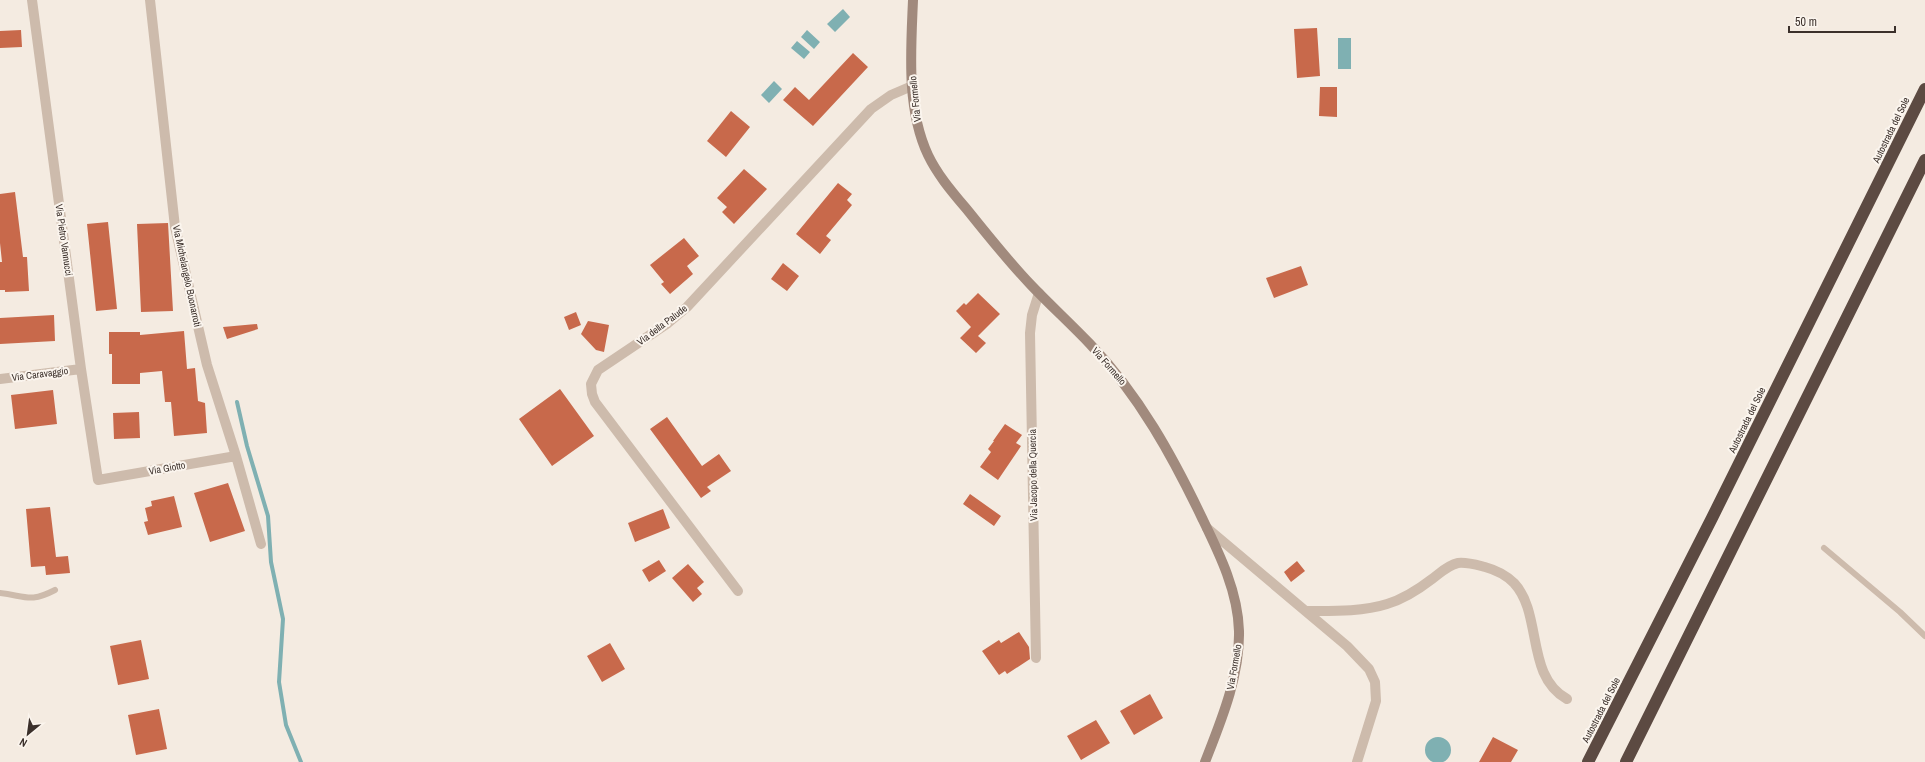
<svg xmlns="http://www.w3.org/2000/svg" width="1925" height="762" font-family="'Archivo Narrow',sans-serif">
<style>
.water{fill:#7fb0b2}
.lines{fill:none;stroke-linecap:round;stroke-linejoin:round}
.stream{stroke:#7fb0b2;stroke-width:4}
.building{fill:#c8694b}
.service{stroke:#cdbbac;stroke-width:6}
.minor{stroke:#cdbbac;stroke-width:10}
.secondary{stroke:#a18a7d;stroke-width:10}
.motorway{stroke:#5c4a42;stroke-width:12}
.labels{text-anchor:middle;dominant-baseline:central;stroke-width:4;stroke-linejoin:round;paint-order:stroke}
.street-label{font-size:10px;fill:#3b302b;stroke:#fbf5ee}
</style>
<rect width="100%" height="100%" fill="#f4ebe1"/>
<path class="water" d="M843 9 850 17 835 32 827 24Z
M807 30 820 42 814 49 801 37Z
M1338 38H1351V69H1338Z
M797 41 810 52 804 59 791 48Z
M774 81 782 89 769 103 761 95Z
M1425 750a13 13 0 1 1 26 0a13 13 0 1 1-26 0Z"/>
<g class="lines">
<path class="stream" d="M237 402 247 446 268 516 271 562 283 619 279 682 286 725 301 762"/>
</g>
<path class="building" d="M1317 28 1320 76 1297 78 1294 29Z
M21 30 22 47 0 48V31Z
M853 53 868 67 813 126 783 100 795 87 809 100Z
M1320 87H1337V117L1319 116Z
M731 111 750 127 726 157 707 141Z
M744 169 767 189 734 224 722 212 727 207 717 198Z
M838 183 852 194 847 200 852 205 826 236 831 240 820 254 796 234Z
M15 192 23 257H27L29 291 5 292V290H0V262H2L0 243V194Z
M108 222 117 309 96 311 87 224Z
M168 223 173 311 141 312 137 224Z
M684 238 699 256 687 266 693 274 670 294 661 284 664 282 650 265Z
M783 263 799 276 787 291 771 279Z
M1301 266 1308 285 1274 298 1266 278Z
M978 293 1000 314 978 336 986 343 976 353 960 338 971 327 956 311 964 303 966 305Z
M576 312 581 325 569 330 564 317Z
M54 315 55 341 0 344V318Z
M588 321 609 325 604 352 596 350 581 334Z
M257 324 258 329 227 339 223 327Z
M184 331 187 369 195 368 198 401 205 403 207 433 174 436 171 402H165L162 371 140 373V384H112V354H109V332H140V335Z
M560 389 594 436 552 466 519 419Z
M53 390 57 424 15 429 11 395Z
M139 412 140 438 114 439 113 413Z
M667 417 702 466 719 454 731 471 707 487 711 491 701 498 650 429Z
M1005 424 1022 435 1016 443 1021 446 998 480 980 467 991 452 988 449 994 441H993Z
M228 483 245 531 210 542 194 493Z
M970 494 1001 516 994 526 963 504Z
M174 496 182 527 148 535 144 522 148 521 145 508 152 506 151 501Z
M50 507 56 557 68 556 70 573 46 575 45 566 31 567 26 509Z
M663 509 670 528 635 542 628 523Z
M659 560 666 571 649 582 642 570Z
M1297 561 1305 571 1291 582 1284 572Z
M688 564 704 582 697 588 702 594 693 602 672 578Z
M1019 632 1029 647 1030 659 1007 674 1005 671 999 675 982 651 999 640 1001 643Z
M141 640 149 679 118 685 110 646Z
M610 643 625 669 602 682 587 656Z
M1150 694 1163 718 1134 735 1120 711Z
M159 709 167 749 136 755 128 715Z
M1096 720 1110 743 1081 760 1067 736Z
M1493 737 1518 750 1511 762H1479Z"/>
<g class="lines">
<path class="service" d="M1824 548 1900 612 1925 636
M0 593C26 596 30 603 55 590"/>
<path class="minor" d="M32 0 81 369 98 480 236 456
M150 0 175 227 207 365 236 456 261 544
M0 379 81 369
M1207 528 1347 646 1369 669 1375 682 1376 701 1357 762
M738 591 595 402 592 394 591 384 598 370 668 323 687 307 871 109 891 95 912 86
M1306 611C1332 611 1362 612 1387 604 1404 599 1419 589 1432 579 1440 573 1448 565 1458 563 1467 562 1477 565 1485 567 1496 570 1506 575 1514 583 1543 614 1525 676 1567 699
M1036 658 1030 333 1032 315 1039 293"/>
<path class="secondary" d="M913 0C911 50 906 108 928 155 938 176 954 194 969 212 989 237 1009 262 1031 285 1050 305 1071 324 1090 344 1139 395 1173 457 1203 520 1220 555 1238 592 1239 631 1240 676 1221 721 1205 762"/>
<path class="motorway" d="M1588 762 1712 518 1925 89
M1626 762 1925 160"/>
</g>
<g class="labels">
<g class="street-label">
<text transform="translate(915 99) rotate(-96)">Via Formello</text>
<text transform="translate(1891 130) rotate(-64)">Autostrada del Sole</text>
<text transform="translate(64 240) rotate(82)">Via Pietro Vannucci</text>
<text transform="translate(187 276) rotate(78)">Via Michelangelo Buonarroti</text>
<text transform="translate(662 325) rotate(-37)">Via della Palude</text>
<text transform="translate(1109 366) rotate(49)">Via Formello</text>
<text transform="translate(40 374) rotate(-7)">Via Caravaggio</text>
<text transform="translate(1747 420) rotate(-64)">Autostrada del Sole</text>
<text transform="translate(167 468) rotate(-10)">Via Giotto</text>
<text transform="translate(1033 475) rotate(-91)">Via Jacopo della Quercia</text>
<text transform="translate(1234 667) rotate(-80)">Via Formello</text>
<text transform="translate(1601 710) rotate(-63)">Autostrada del Sole</text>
</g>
</g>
<g transform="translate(28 734) rotate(209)" stroke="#fbf5ee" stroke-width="3" paint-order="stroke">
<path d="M0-3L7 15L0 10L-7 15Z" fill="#3b302b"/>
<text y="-6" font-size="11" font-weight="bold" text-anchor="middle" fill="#3b302b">N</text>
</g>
<path d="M1789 26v6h106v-6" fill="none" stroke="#3b302b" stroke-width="2"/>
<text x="1795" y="26" font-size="12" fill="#3b302b" stroke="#fbf5ee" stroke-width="3" paint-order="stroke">50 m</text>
</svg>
